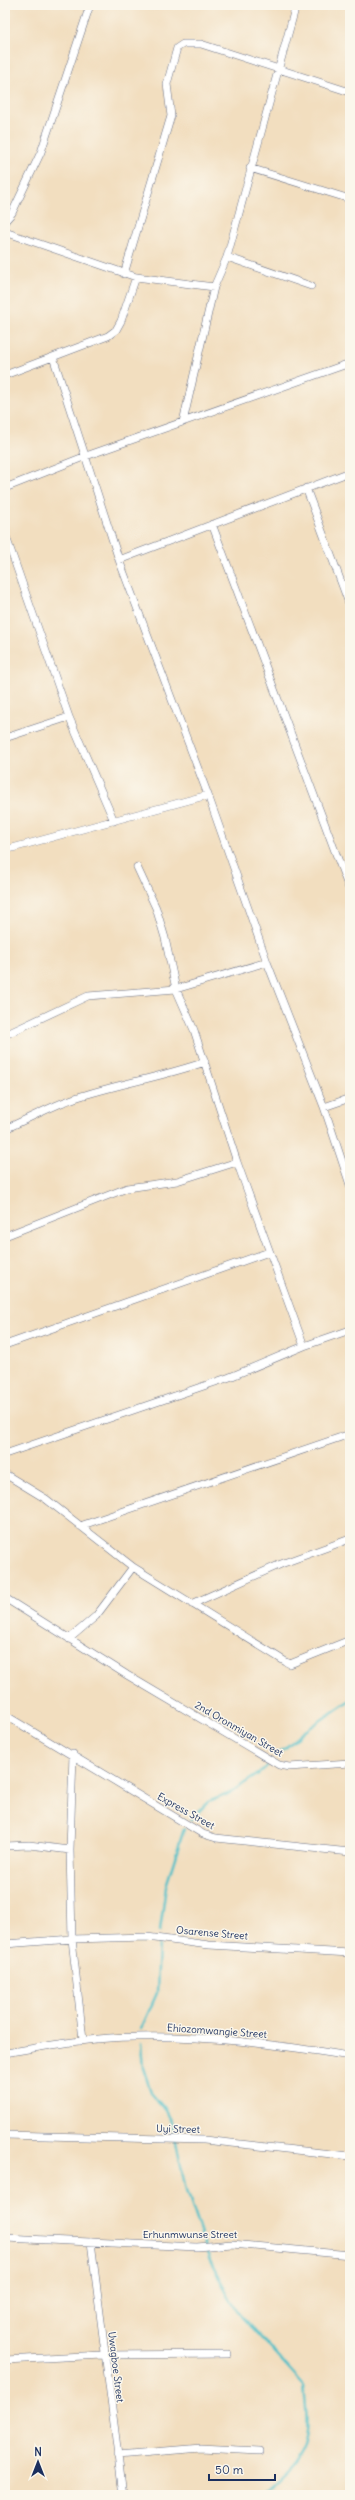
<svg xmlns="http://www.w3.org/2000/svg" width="355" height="2500" font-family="Delius,sans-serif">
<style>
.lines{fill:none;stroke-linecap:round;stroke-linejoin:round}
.stream{stroke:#52c0c8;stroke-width:2.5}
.street-casing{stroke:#666c80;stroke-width:8}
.street{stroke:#fff;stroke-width:7}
.labels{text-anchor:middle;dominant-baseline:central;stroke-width:3;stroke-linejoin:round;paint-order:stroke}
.street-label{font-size:10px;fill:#1b2f5e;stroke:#fbf7ec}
</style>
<rect width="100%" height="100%" fill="#fbf7ec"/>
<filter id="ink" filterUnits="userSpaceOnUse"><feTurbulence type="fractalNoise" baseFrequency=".025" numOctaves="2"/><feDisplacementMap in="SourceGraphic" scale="8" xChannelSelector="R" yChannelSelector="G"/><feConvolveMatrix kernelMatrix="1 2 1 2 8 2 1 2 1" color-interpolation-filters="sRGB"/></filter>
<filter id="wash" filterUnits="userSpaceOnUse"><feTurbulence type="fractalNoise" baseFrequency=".012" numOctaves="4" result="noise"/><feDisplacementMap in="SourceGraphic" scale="16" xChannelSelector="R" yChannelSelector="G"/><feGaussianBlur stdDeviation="0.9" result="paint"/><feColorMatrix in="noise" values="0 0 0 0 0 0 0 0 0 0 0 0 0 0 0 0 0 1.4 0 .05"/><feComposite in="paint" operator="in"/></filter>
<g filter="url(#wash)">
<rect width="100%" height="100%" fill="#f2debf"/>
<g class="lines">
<path class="stream" d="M277 1755 304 1732 350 1700
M191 1819 208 1802 228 1794 257 1775 267 1766
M160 1931 166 1886 184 1829
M141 2029 157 1993 159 1943
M141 2043 143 2068 151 2092 164 2107 172 2122 186 2191 210 2261 238 2313 304 2385C305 2401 309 2422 305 2438 300 2462 275 2478 259 2495"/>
</g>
</g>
<g filter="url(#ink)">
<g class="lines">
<defs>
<path id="street" d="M250 168 350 199
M5 221 12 213 41 152 90 5
M5 232 136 277 214 287
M227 257 311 286
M124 274 171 116 167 84 177 48 183 44H201L350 92
M53 357 119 560 208 795 267 962 324 1107 350 1185
M5 375 108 336 116 330 121 321 136 277
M183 422 214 287 227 257 296 5
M5 488 86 456 350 363
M306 488 350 606
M212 524 350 891
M5 534 69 717 114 821
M119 560 350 472
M5 738 69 717
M5 850 208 795
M5 1035 88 996 176 989 267 962
M324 1107 350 1098
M5 1129C28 1119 51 1106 75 1098 118 1084 162 1077 205 1062
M5 1236 127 1188 177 1181 237 1162
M5 1345 269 1252
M304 1346 350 1330
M5 1454 230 1377 304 1346 237 1162 194 1030 176 989 165 938 156 908 137 867
M5 1474 46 1499 133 1567 286 1662 290 1664 350 1640
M80 1526 350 1434
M5 1598 127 1675 279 1765 289 1767 350 1763
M192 1604 281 1564 350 1539
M69 1639 96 1616 133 1567
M5 1715 203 1834 216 1838 350 1852
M73 1754 70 1850 72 1939 83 2040
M5 1846 29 1845 70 1850
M5 1944 72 1939 147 1937 209 1945 350 1953
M5 2053C48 2046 91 2037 135 2037 207 2035 279 2045 350 2056
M5 2135 204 2140 350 2156
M5 2238 197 2247 232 2244 350 2255
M91 2242 123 2495
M5 2360 103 2355 228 2354
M117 2455 201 2448 259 2451"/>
</defs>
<use href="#street" class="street-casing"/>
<use href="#street" class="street"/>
</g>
</g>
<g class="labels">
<g class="street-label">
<text transform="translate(239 1729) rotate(30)">2nd Oronmiyan Street</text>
<text transform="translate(186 1811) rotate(29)">Express Street</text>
<text transform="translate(212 1933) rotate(5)">Osarense Street</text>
<text transform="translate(217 2031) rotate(4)">Ehiozomwangie Street</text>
<text transform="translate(178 2129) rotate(1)">Uyi Street</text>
<text x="190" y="2234">Erhunmwunse Street</text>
<text transform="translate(116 2367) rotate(83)">Uwagboe Street</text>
</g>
</g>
<rect width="355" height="2500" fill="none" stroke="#fbf7ec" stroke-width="20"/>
<g transform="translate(38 2462)" stroke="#fbf7ec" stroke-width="3" paint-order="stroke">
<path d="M0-3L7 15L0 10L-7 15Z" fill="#1b2f5e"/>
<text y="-6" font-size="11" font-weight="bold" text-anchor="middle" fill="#1b2f5e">N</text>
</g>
<path d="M209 2474v6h66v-6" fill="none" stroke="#1b2f5e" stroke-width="2"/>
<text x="215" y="2474" font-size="12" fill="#1b2f5e" stroke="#fbf7ec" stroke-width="3" paint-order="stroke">50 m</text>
</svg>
